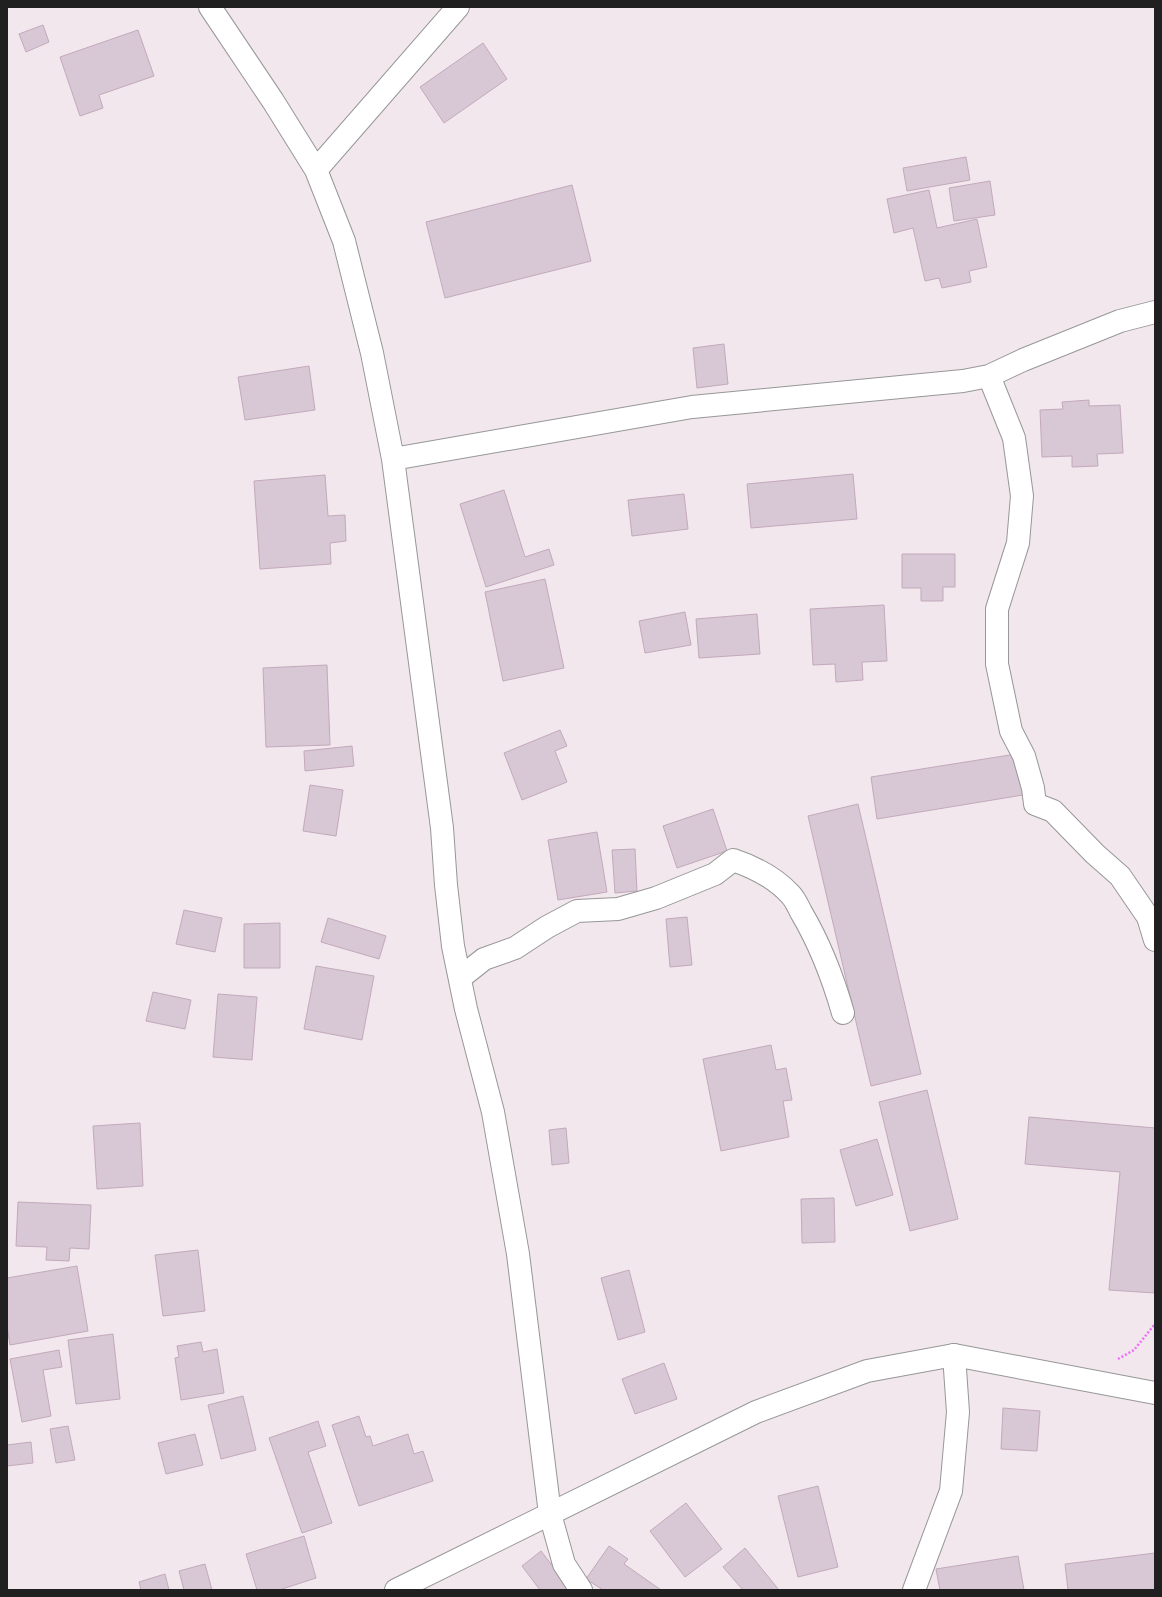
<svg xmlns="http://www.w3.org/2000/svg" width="1162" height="1597" font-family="'PT Sans',sans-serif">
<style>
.building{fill:#d8c7d4;stroke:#c3a9bc}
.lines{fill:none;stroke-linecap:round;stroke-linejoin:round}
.minor-casing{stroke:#979797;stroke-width:24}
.tertiary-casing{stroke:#979797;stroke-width:24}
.path{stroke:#f16dfc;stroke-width:2.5;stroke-dasharray:2 2;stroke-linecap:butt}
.minor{stroke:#fff;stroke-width:22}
.tertiary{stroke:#fff;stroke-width:22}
</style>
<rect width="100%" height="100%" fill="#f1e7ec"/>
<path class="building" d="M43 25 49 42 26 52 19 34Z
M138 30 154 76 99 95 103 108 80 116 60 57Z
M483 43 507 79 444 123 420 87Z
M966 157 970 180 907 191 903 168Z
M990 181 995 215 954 221 949 188Z
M572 185 591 261 445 298 426 222Z
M929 190 937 228 977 219 987 267 969 271 971 282 942 288 939 278 925 281 913 228 894 233 887 199Z
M724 344 728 384 697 388 693 348Z
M309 366 315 410 245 420 238 377Z
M1089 400V406L1120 405 1123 453 1097 454 1098 466 1072 467V456L1042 457 1040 410 1063 409 1062 402Z
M853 474 857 519 751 528 747 484Z
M325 475 328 516 345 515 346 541 330 543 331 564 260 569 254 481Z
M504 490 525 557 549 549 554 565 486 587 460 504Z
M684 494 688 529 632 536 628 500Z
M902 554H955V587H943V601H921V588H902Z
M545 579 564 668 503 681 485 592Z
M884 605 887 661 862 662 863 680 836 682 835 664 813 665 810 609Z
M685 612 691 645 645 653 639 621Z
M757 614 760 654 699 658 696 619Z
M327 665 330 745 266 747 263 668Z
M560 730 567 746 555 751 567 782 522 800 504 753Z
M352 746 354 766 305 771 304 751Z
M1016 754 1023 795 877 819 871 777Z
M310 785 343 790 336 836 303 831Z
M858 804 921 1074 871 1086 808 816Z
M713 809 727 851 677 868 663 826Z
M597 832 607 892 558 900 548 840Z
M635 849 637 891 615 893 612 850Z
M184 910 222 918 215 952 176 944Z
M687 917 692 965 670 967 666 919Z
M328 918 386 936 379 959 321 942Z
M280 923V968H244V924Z
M316 966 374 976 362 1040 304 1029Z
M153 992 191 1000 185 1029 146 1021Z
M218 994 257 997 252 1060 213 1057Z
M771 1045 776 1070 786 1068 792 1100 783 1101 789 1137 721 1151 703 1059Z
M927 1090 958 1219 910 1231 879 1102Z
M1029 1117 1155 1128V1293L1109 1290 1120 1172 1025 1164Z
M140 1123 143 1186 97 1189 93 1126Z
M566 1128 569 1163 552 1165 549 1130Z
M877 1139 893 1195 856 1206 840 1150Z
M834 1198 835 1242 802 1243 801 1199Z
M18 1202 91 1205 89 1249 70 1248 69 1261 46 1260 47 1247 16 1246Z
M198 1250 205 1311 163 1316 155 1255Z
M77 1266 88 1331 10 1345 7 1326V1278Z
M629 1270 645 1332 618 1340 601 1278Z
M113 1334 120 1399 76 1404 68 1340Z
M201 1342 203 1352 217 1349 224 1393 181 1400 175 1358 179 1357 177 1346Z
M59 1350 62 1367 43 1370 51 1416 22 1422 10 1359Z
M664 1363 677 1399 635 1414 622 1379Z
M243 1396 256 1450 221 1459 208 1405Z
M1003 1408 1040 1411 1037 1451 1001 1449Z
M359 1416 366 1437 370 1436 373 1446 408 1434 414 1454 423 1451 433 1481 359 1506 332 1425Z
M318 1421 326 1446 308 1452 332 1523 302 1533 269 1438Z
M68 1426 75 1460 56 1463 50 1429Z
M195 1434 203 1465 166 1474 158 1443Z
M31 1442 33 1463 7 1466V1445Z
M818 1486 838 1567 798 1577 778 1496Z
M686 1503 722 1549 685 1577 650 1531Z
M304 1536 316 1578 279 1590H257L246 1554Z
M609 1546 628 1559 624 1564 661 1590H603L586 1579Z
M745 1548 779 1590H743L723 1567Z
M541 1551 571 1590H540L522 1566Z
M1155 1553V1590H1068L1065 1564Z
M1018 1556 1024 1590H940L936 1569Z
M205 1564 212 1590H184L179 1571Z
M165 1574 169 1590H141L139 1582Z"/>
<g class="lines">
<defs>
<path id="minor" d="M210 7 273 101 316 170 344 241 372 353 393 459 442 828 446 885 453 946 466 1009 493 1112 518 1254 550 1514 564 1564 581 1590
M316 170 458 7
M989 376 1014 438 1022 496 1018 543 997 609V664L1011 731 1024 756 1033 788 1035 804 1053 811 1095 854 1120 876 1148 917 1155 940
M393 459 692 407 963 381 989 376 1023 360 1120 321 1155 312
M460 978 484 959 515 948 547 927 577 911 618 909 656 898 715 874 733 860C754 867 774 877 790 894 795 899 798 906 801 912 820 944 833 978 843 1013
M914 1590 951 1491 958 1412 954 1355"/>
<path id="tertiary" d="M396 1590 756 1412 867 1371 954 1355 1155 1393"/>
</defs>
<use href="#minor" class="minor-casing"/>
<use href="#tertiary" class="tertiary-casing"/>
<path class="path" d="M1118 1359 1134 1350 1155 1324"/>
<use href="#minor" class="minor"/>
<use href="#tertiary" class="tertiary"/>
</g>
<rect width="1162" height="1597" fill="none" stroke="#202020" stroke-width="16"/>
</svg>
